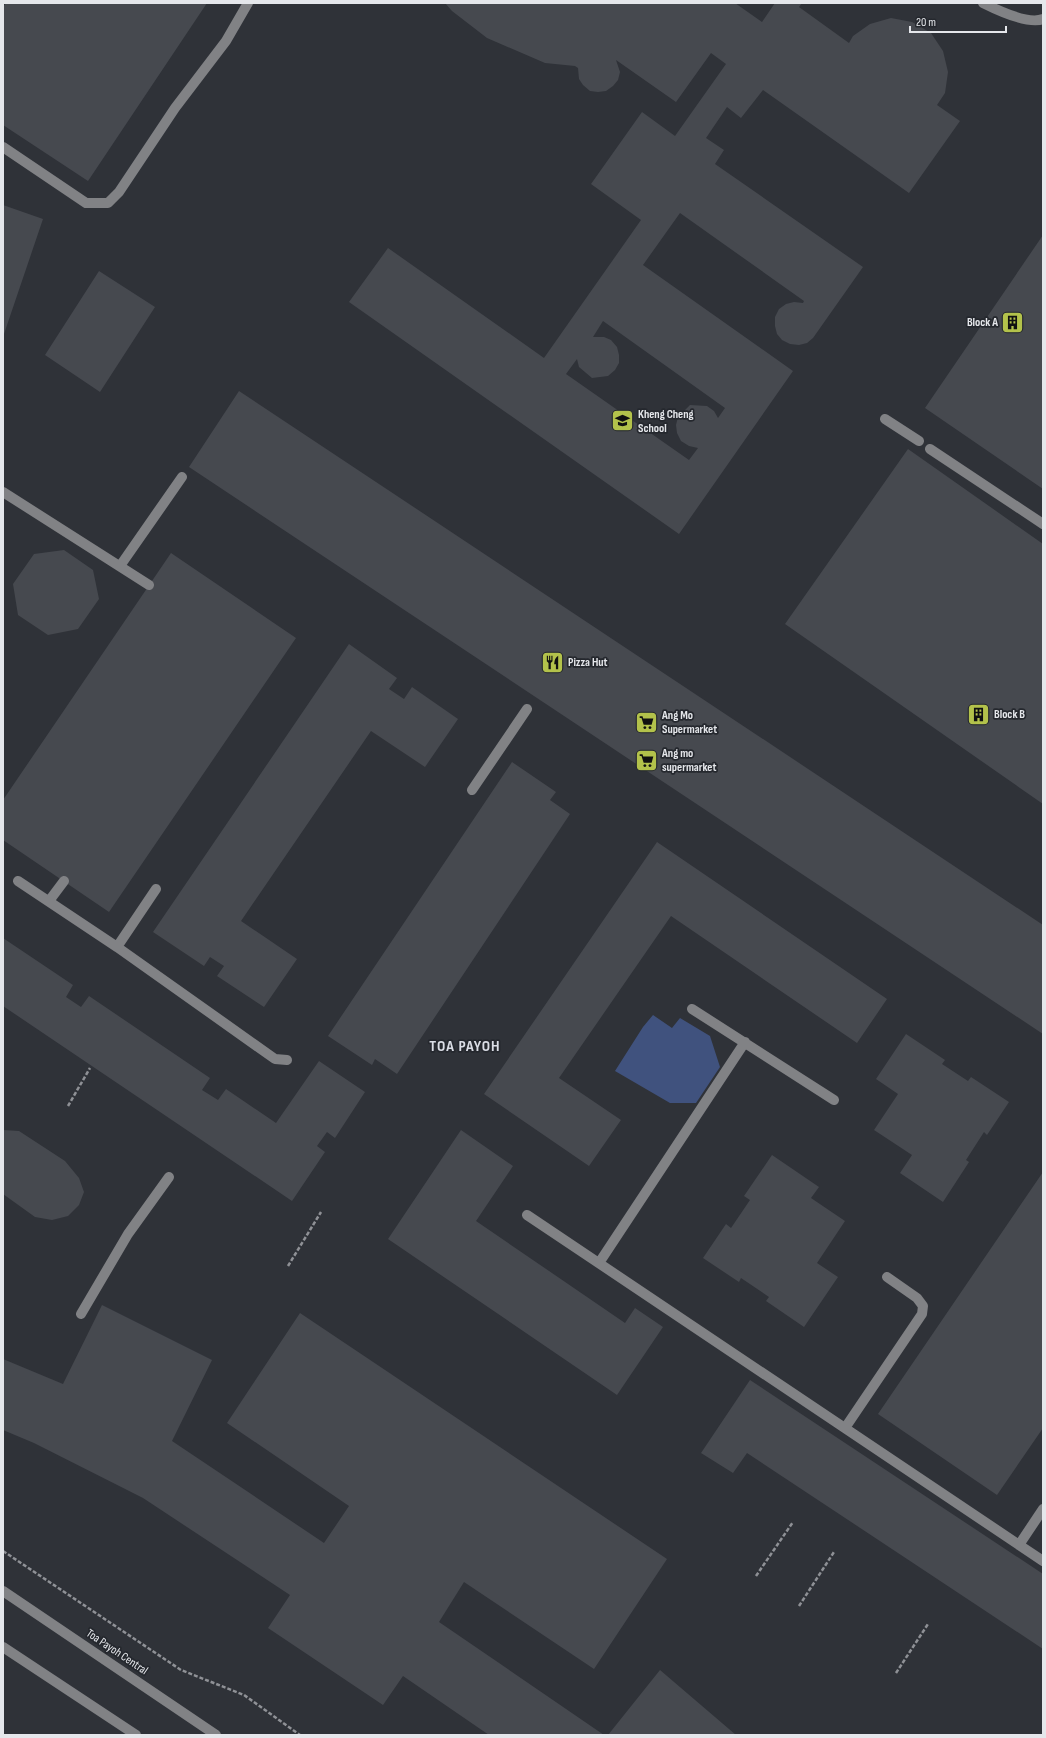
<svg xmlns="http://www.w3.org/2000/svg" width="1046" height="1738" font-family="'Sofia Sans Condensed',sans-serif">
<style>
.green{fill:#40527e}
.building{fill:#46494f;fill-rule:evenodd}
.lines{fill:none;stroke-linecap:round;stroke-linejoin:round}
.path{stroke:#8f9196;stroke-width:2.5;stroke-dasharray:4 2;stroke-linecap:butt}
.minor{stroke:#818285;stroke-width:10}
.labels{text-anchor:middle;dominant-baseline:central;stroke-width:3.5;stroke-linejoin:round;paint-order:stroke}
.poi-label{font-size:12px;font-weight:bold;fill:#e5e7eb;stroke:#25282e;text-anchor:start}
.street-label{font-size:12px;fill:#e5e7eb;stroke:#25282e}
.district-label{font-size:16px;font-weight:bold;letter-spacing:1px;fill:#dadde5;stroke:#25282e}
</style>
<rect width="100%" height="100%" fill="#2f3238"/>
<path class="green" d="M653 1015 672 1028 680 1018 710 1036 720 1067 696 1103H670L615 1071 643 1027Z"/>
<path class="building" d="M6 3H207L88 181 3 125V7Z
M445 3H735L762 22 775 3H802L799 7 849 43 853 36 870 24 891 18 912 22 931 33 943 51 948 72 945 93 937 105 960 121 909 193 763 90 741 118 727 107 706 138 724 150 715 164 863 267 813 338 807 343 799 345 790 344 782 340 777 334 775 326V317L779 309 786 304 794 302 803 303 804 301 680 213 643 265 793 371 679 534 349 302 388 248 544 358 641 220 591 184 642 112 675 136 726 64 711 53 676 102 616 60 620 72 618 80 613 86 606 91 598 92 590 91 583 85 579 79 578 68 575 66 545 63 487 38 452 11ZM603 321 725 408 718 418 714 411 707 406 690 405 678 417 676 425 677 433 681 441 689 446 698 448 689 460 566 374 577 359 579 367 592 378 608 376 615 370 619 363V355L617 347 611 340 604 337H593Z
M3 205 43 219 4 334 3 333Z
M1043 235V489L925 408Z
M99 271 155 307 100 392 45 355Z
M239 391 1043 925V1034L189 467Z
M908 449 1043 544V804L785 624Z
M64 550 93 570 99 599 78 629 48 635 18 615 13 584 34 554Z
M171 553 296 638 109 912 3 840V800Z
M349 644 397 678 389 689 404 699 412 687 458 719 425 767 371 731 241 921 297 959 264 1007 217 976 224 966 210 957 204 966 153 932Z
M512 762 556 792 550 800 570 814 397 1074 375 1059 372 1065 328 1036Z
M657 842 887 999 857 1043 671 916 559 1078 621 1120 589 1166 484 1094Z
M3 938 73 985 66 997 81 1007 89 996 210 1078 202 1090 218 1100 226 1089 276 1123 319 1061 365 1092 335 1138 327 1132 317 1146 325 1152 292 1201 3 1006Z
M906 1034 945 1060 942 1064 968 1081 971 1077 1009 1102 987 1135 984 1132 966 1160 969 1162 943 1202 900 1173 912 1155 874 1130 898 1094 876 1079Z
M3 1130 19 1131 65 1161 79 1178 84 1192 79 1205 68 1216 52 1220 35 1217 3 1194Z
M461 1130 513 1166 476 1221 625 1323 635 1308 663 1327 617 1395 388 1239Z
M772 1155 819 1187 811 1198 845 1221 817 1263 838 1277 804 1327 766 1301 769 1297 741 1278 739 1282 703 1258 726 1224 731 1228 750 1200 744 1196Z
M1043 1172V1428L997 1495 878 1414Z
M102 1305 212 1360 172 1441 324 1543 349 1506 227 1423 300 1313 667 1559 594 1669 464 1582 439 1622 604 1735H489L403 1676 383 1705 268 1628 290 1595 143 1498 34 1443 3 1430V1359L63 1384Z
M750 1380 1043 1574V1649L747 1453 733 1473 701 1453Z
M660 1670 736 1735H608Z"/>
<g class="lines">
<path class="path" d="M68 1106 90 1068
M288 1266 321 1212
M3 1551 181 1670 244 1695 300 1735
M756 1576 793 1522
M799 1606 834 1552
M896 1673 928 1624"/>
<path class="minor" d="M983 3C997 10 1028 25 1043 19
M3 147 86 203H108L119 192 175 108 226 41 248 3
M885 419 919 441
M930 449 1043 524
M3 492 149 585
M120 566 182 477
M472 790 527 709
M18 881 117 947 275 1059 287 1060
M49 901 64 881
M117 947 156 889
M692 1009 834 1100
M527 1215 1043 1561
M599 1263 745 1042
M81 1314 128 1234 169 1177
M845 1428 922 1314 923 1306 917 1298 887 1277
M1019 1545 1043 1509
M3 1591 216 1735
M3 1647 136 1735"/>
</g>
<defs>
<symbol id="building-square" viewBox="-11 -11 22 22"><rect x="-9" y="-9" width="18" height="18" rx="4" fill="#b3c24b" stroke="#25282e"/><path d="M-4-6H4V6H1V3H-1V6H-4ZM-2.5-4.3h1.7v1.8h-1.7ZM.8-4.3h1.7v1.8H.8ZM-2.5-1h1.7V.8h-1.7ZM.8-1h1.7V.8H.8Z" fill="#111"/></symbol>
<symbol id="school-square" viewBox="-11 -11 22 22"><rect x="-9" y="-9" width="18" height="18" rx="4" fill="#b3c24b" stroke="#25282e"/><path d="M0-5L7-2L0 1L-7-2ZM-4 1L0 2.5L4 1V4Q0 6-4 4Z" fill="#111"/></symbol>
<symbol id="restaurant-square" viewBox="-11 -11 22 22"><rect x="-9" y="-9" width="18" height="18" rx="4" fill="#b3c24b" stroke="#25282e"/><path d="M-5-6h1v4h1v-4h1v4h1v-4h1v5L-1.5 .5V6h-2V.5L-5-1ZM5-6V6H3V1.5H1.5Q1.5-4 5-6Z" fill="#111"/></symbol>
<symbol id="supermarket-square" viewBox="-11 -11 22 22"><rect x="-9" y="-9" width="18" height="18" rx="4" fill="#b3c24b" stroke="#25282e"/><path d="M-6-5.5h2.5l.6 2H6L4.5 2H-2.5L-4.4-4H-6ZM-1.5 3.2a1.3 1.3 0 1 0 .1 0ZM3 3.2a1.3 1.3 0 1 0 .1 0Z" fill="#111"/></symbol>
</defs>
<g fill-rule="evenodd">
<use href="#building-square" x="1000" y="310" width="25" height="25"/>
<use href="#school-square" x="610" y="408" width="25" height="25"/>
<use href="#restaurant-square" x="540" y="650" width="25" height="25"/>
<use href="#building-square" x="966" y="702" width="25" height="25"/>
<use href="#supermarket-square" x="634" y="710" width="25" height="25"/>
<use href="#supermarket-square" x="634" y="748" width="25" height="25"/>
</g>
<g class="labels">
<g class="poi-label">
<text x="998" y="322" text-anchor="end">Block A</text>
<text x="638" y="414">Kheng Cheng<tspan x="638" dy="14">School</tspan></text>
<text x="568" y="662">Pizza Hut</text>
<text x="994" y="714">Block B</text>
<text x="662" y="715">Ang Mo<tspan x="662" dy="14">Supermarket</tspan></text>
<text x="662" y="753">Ang mo<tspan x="662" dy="14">supermarket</tspan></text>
</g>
<g class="street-label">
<text transform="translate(117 1652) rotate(34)">Toa Payoh Central</text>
</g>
<g class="district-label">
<text x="465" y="1046">TOA PAYOH</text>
</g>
</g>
<rect width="1046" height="1738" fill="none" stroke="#e5e7eb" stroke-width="8"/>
<path d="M910 26v6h96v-6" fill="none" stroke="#e5e7eb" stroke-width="2"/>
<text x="916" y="26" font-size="12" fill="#e5e7eb" stroke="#25282e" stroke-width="3" paint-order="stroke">20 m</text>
</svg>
